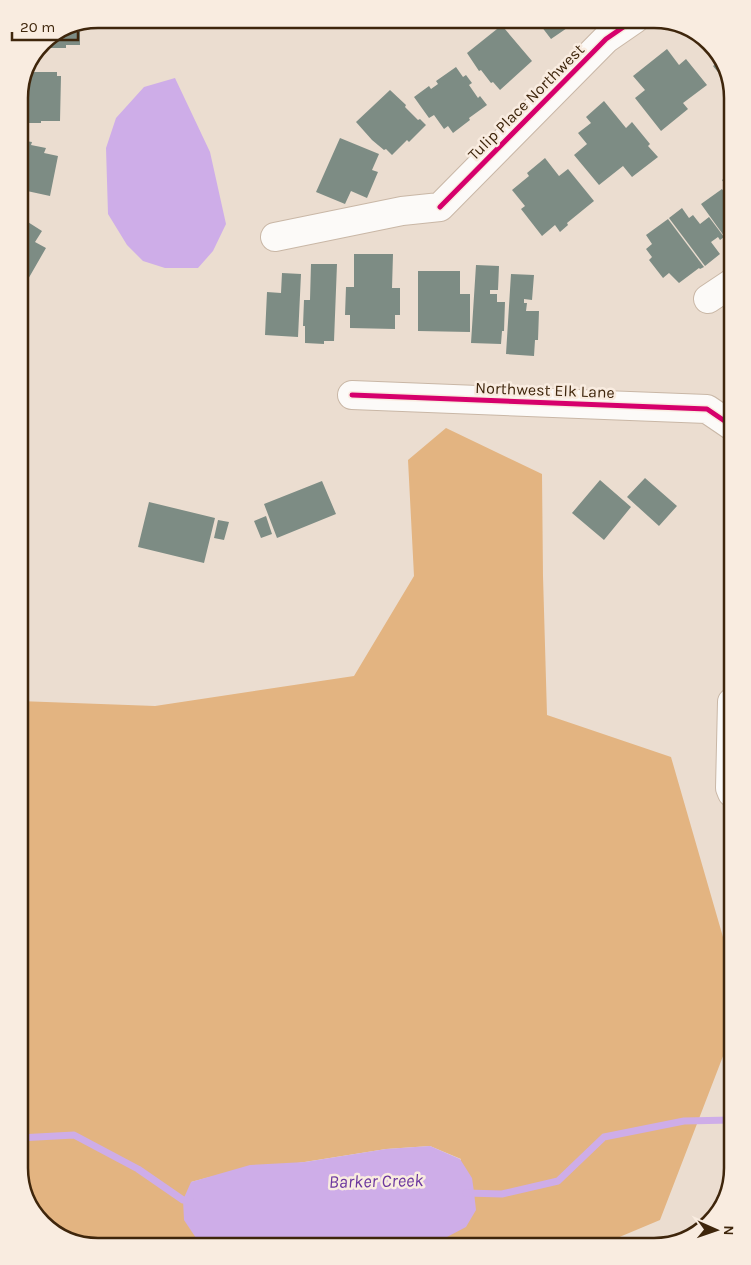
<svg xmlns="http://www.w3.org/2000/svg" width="751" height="1265" font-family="Karla,sans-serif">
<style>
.forest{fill:#e3b481}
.water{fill:#ceade8}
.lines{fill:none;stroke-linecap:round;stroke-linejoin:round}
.stream{stroke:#ceade8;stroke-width:7}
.building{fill:#7d8c84}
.minor-casing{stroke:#c9b7a6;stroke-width:30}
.minor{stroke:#fcfaf8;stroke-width:28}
.cycleway-casing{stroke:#f9ece0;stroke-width:8}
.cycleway{stroke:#d6006c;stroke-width:5}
.labels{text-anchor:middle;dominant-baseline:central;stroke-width:5;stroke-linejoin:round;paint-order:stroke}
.street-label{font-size:16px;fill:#3f260c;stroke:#f9ece0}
.water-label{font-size:18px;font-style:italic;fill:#6c379e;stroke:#f9ece0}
.rim{fill:none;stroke:#3f260c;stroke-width:2.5}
</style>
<rect width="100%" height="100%" fill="#ebddd0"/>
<path class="forest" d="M446 428 542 474 543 576 547 715 671 757 725 944V1051L660 1220 598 1246H397L412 1244 461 1159 430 1146 386 1149 210 1177 191 1182 196 1238 211 1246H92L53 1233 27 1202 19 1168V701L155 706 354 676 414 576 408 460Z"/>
<path class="water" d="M175 78 210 152 226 224 213 251 198 268H165L143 261 127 245 108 214 106 148 116 118 144 87Z
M430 1146 460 1159 472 1178 474 1192 476 1210 466 1227 447 1237 397 1246H211L196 1238 184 1220 183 1200 191 1182 250 1165 305 1162 386 1149Z"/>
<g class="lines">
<path class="stream" d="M19 1138 74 1135 138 1169 183 1200H190
M466 1193 502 1194 558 1181 604 1137 684 1121 732 1120"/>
</g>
<path class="building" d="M523 19H575L568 24 570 26 551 39 538 22 530 29Z
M499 22 532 61 500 90 493 82 491 83 481 70 479 71 467 53 497 29 495 26Z
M80 26V45H66V48H39L42 41Z
M695 31 698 32 724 63 730 87 713 66 719 61Z
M667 49 679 65 686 59 707 85 683 103 688 109 661 131 635 98 645 90 633 76Z
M456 67 463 77 466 75 472 83 469 85 478 98 480 96 487 105 469 118 470 120 453 133 448 126 444 129 434 115 429 118 414 97 429 86 431 89 438 84 436 81Z
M28 72H57V76H61L60 121H41V123H25L26 125H19V98H27Z
M390 90 406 105 405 107 418 120 420 119 426 125 409 142 407 140 392 155 386 149 384 150 372 140 356 122Z
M604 101 626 128 632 122 650 144 648 146 658 157 632 177 623 166 599 185 574 155 587 144 578 133 591 123 586 117Z
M340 138 379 154 372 170 378 172 367 198 351 191 345 204 316 192Z
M19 140 32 142 31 145 46 148 44 153 58 156 50 196 27 191 26 193 19 192Z
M545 158 559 176 568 169 594 201 567 223 568 225 560 232 555 225 542 236 521 209 525 206 512 190 529 176 527 173Z
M732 173V194L722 180Z
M722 189 728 197 730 195 732 198V247L701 204Z
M682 208 689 218 693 215 700 224 709 217 724 237 720 240 718 237 711 242 720 254 705 266 669 218Z
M19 213 21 215 20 217 42 231 35 242 46 248 27 281 19 276Z
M668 219 704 267 700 269 699 268 679 283 669 273 663 278 649 260 652 257 646 249 652 244 646 235Z
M354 254H393L392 288H400V315H395V329L350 328V315H345L346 287H354Z
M311 264H337L334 341H324V344L305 343V326H303L304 300H310Z
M476 265 499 266 498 290H490V294H497V302H505L504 331H502L501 344 471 343Z
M418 271H460V294H470V332L418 331Z
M282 273 301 274 298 337 265 335 267 292 281 293Z
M511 274 534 275 532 300 524 299V303H527L526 311H539L538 340H535L534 356 506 354Z
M645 478 677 506 659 526 627 497Z
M600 480 631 507 604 540 572 513Z
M322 481 336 514 277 538 264 504Z
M149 502 215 518 204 563 138 547Z
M266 516 272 534 261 538 254 521Z
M218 520 229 522 224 540 214 538Z"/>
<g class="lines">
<defs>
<path id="minor" d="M275 237 402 211 440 207 606 39 635 19
M708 299 732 283
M352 395 707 409 732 426
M732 793 730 788 732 702"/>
</defs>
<use href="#minor" class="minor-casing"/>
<use href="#minor" class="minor"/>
<defs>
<path id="cycleway" d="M440 207 606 39 635 19
M352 395 707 409 732 426
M732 793 730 788 732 702"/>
</defs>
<use href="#cycleway" class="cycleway-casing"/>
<use href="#cycleway" class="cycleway"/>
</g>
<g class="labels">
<g class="street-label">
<text transform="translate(526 102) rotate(-45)">Tulip Place Northwest</text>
<text transform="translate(545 390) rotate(2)">Northwest Elk Lane</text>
</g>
<g class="water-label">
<text transform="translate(376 1181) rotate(-1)">Barker Creek</text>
</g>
</g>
<path d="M0 0H751V1265H0ZM98 28H654A70 70 0 0 1 724 98V1168A70 70 0 0 1 654 1238H98A70 70 0 0 1 28 1168V98A70 70 0 0 1 98 28Z" fill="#f9ece0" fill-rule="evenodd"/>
<path class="rim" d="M98 28H654A70 70 0 0 1 724 98V1168A70 70 0 0 1 654 1238H98A70 70 0 0 1 28 1168V98A70 70 0 0 1 98 28Z"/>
<g transform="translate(716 1230) rotate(92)" stroke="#f9ece0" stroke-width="4" paint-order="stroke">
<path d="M0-4L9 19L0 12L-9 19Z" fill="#3f260c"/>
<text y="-8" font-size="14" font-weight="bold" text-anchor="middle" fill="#3f260c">N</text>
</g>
<path d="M12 32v8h66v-8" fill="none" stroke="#3f260c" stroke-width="2.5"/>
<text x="20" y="32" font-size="15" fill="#3f260c" stroke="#f9ece0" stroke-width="4" paint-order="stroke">20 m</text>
</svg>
